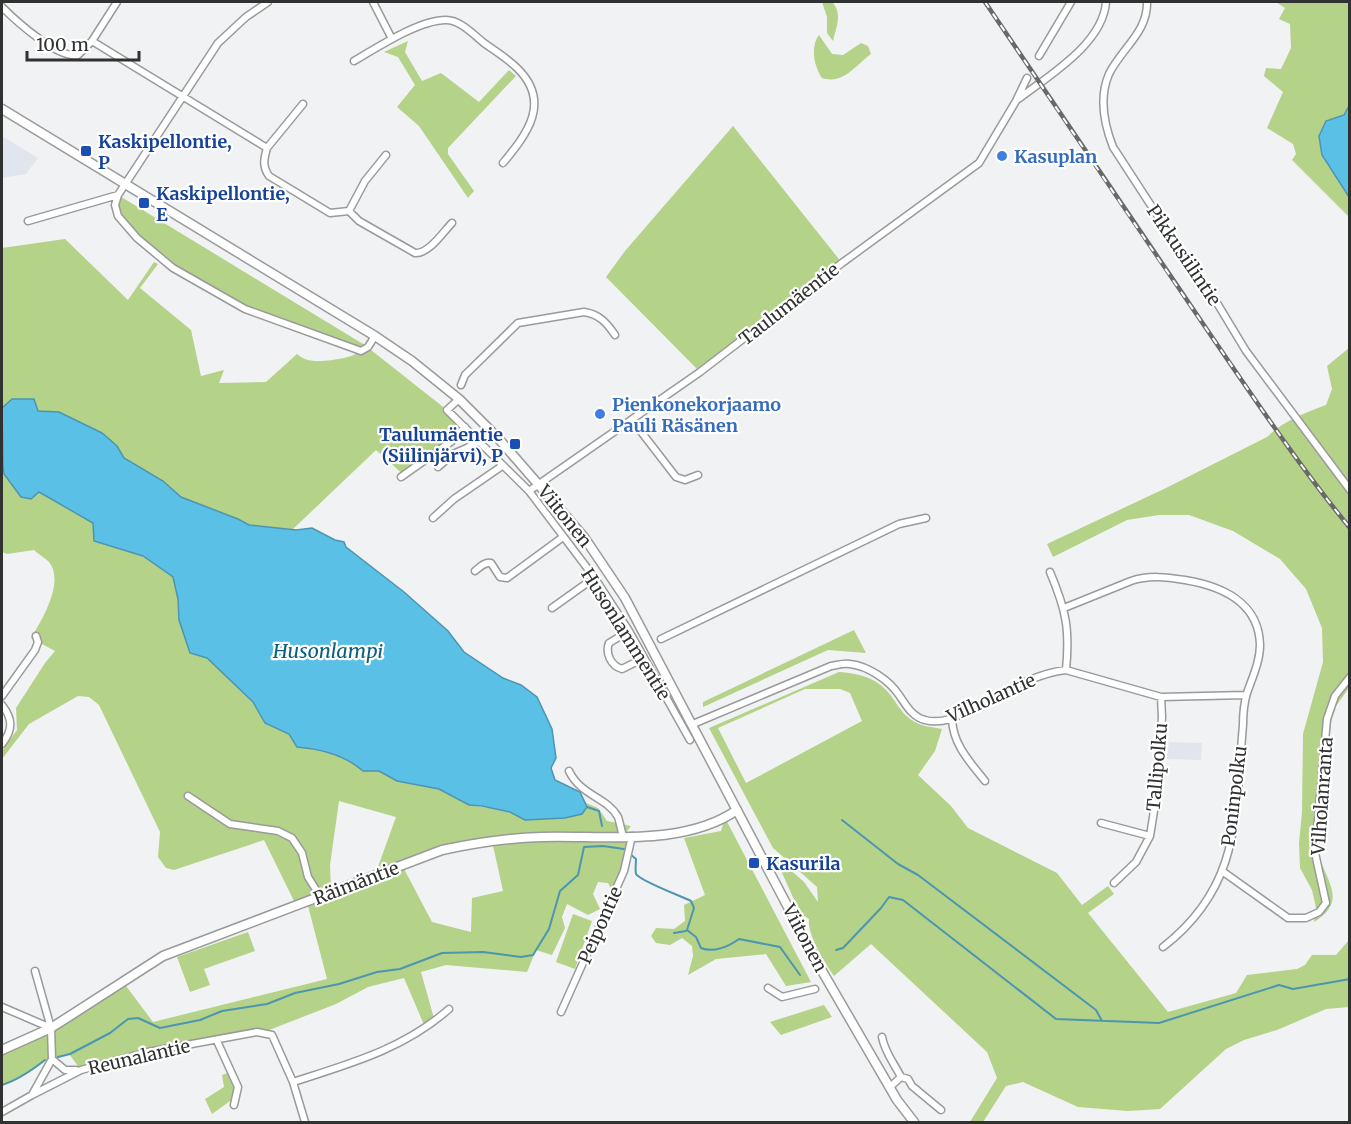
<svg xmlns="http://www.w3.org/2000/svg" width="1351" height="1124" font-family="Merriweather,serif">
<style>
.built{fill:#e1e5ee}
.green{fill:#b4d288;fill-rule:evenodd}
.water{fill:#5ac0e6;stroke:#4d95b0;stroke-width:1.5}
.lines{fill:none;stroke-linecap:round;stroke-linejoin:round}
.stream{stroke:#4d95b0;stroke-width:2}
.street-casing{stroke:#999a9b;stroke-width:9}
.secondary-casing{stroke:#999a9b;stroke-width:11}
.street{stroke:#fff;stroke-width:6}
.secondary{stroke:#fff;stroke-width:8}
.rail-casing{stroke:#686969;stroke-width:4.5}
.rail{stroke:#fff;stroke-width:2;stroke-dasharray:7;stroke-linecap:butt}
.transit-dot{fill:#1a4fb4;stroke:#fff;stroke-width:2}
.shop-dot{fill:#3f7fe0;stroke:#fff;stroke-width:2}
.labels{text-anchor:middle;dominant-baseline:central;stroke-width:4.5;stroke-linejoin:round;paint-order:stroke}
.transit-label{font-size:18px;font-weight:bold;fill:#164399;stroke:#fff;text-anchor:start}
.shop-label{font-size:18px;font-weight:bold;fill:#366cbe;stroke:#fff;text-anchor:start}
.street-label{font-size:18px;fill:#303131;stroke:#fff}
.water-label{font-size:20px;font-style:italic;fill:#0b607a;stroke:#fff}
</style>
<rect width="100%" height="100%" fill="#f1f2f4"/>
<path class="built" d="M2 136 38 158 26 174 2 178Z
M1169 742 1202 743 1201 760 1167 759Z"/>
<path class="green" d="M822 2H832C843 13 836 28 833 41L827 33V17Z
M1276 2H1349V217L1292 160 1296 154 1293 144 1267 128 1283 92 1264 76 1266 68 1281 69 1291 48 1290 24 1279 19 1285 8Z
M819 35 832 54 843 55 861 43 868 46 871 54C856 65 843 85 822 78 814 66 810 47 819 35Z
M408 41 405 52 422 81 441 73 479 102 509 70 516 76 448 148V154L474 191 468 198 419 126 397 107 415 85 398 57 384 52Z
M733 126 842 263 700 372 606 277 625 251Z
M118 195 368 347 366 350H371L447 410 465 427V435L406 477 376 450 292 530 249 525 238 519 181 497 163 481 124 458 117 446 102 433 59 412 4 474 21 497 31 499 39 492 93 523 173 577 178 599 179 620 207 658 253 702 265 723 289 734 297 747C321 749 345 755 363 771H379L397 781 439 789 469 805 489 808 551 768 555 781 580 792 586 803 598 808 607 821 631 826 624 835 632 836 624 871 614 894 608 883 598 882 593 894 600 909 588 915 567 904 562 917 565 928 552 955 536 950 527 972 446 965 421 972 435 1022 425 1027 404 978 368 987 336 1004 264 1032 148 1052 81 1070 69 1054 45 1060 31 1071 12 1082 2 1085V1050L29 1038 123 982 153 1022 327 979 307 902 296 905 264 840 174 870 166 868 158 857 160 832 99 705 89 697 78 696 29 724 2 759V751L17 730 16 708 45 663 55 651 31 638C42 620 65 582 49 562 45 558 38 554 34 550L7 554 2 552V248L65 239 128 300 154 262 158 264 140 288 191 330 201 376 224 370 219 383 266 382 297 354C300 356 302 358 305 359 317 364 351 359 361 351L245 309 173 268 118 216ZM339 801 396 817 375 875 331 892 330 865ZM487 841H492L503 891 472 898 471 932 432 922 402 865Z
M1349 348V688L1336 706 1331 722 1318 853C1327 883 1348 901 1314 922L1316 908 1312 890 1300 868 1299 843 1302 812 1303 734 1323 662 1322 628 1306 589 1280 559 1233 531 1189 515H1159L1127 520 1053 557 1047 544 1166 488 1267 437C1283 421 1305 413 1326 405L1332 389 1327 366Z
M854 630 866 653 828 650 703 707V702Z
M839 672C856 673 874 677 886 690 895 699 900 712 910 719 919 726 931 727 942 729L935 751 918 775 951 806 968 828 1057 873 1082 905 1108 886 1114 894 1088 913 1168 1012 1236 993 1247 975 1297 969 1305 965 1312 955H1336L1349 940V1007L1326 1009 1277 1030 1244 1040 1226 1049 1160 1109 1128 1111 1078 1107 1023 1082 1006 1086 983 1122H970L997 1078 987 1052 871 944 834 976C825 963 807 935 809 919L800 913 774 855 804 882 818 902 817 887 773 848 709 728ZM805 689H840L850 693 862 721 746 783 718 728Z
M725 818 811 982 786 986 766 954 716 959 688 975 693 956 692 946 682 938 670 945 656 943 651 936 656 928 674 929 685 921 684 905 705 895 684 838 721 831Z
M573 914 592 921 575 969 556 962Z
M248 932 255 951 204 969 210 985 190 992 177 957Z
M824 1005 832 1017 781 1035 770 1022Z
M228 1073 235 1091 233 1099 212 1114 205 1099 224 1087 222 1075Z"/>
<path class="water" d="M1349 106V197L1322 155 1319 136 1326 121 1344 115Z
M12 399H34L38 411 59 412 102 433 117 446 124 458 163 481 181 497 238 519 249 525 296 530 312 528 335 540 344 542 346 547 404 592 448 631 464 652 503 678 521 685 537 697 552 729 556 758 551 768 555 780 580 792 587 807 582 814 565 818 525 820 510 812 482 806 469 805 439 789 397 781 379 771H363C345 755 321 749 297 747L289 734 265 723 253 702 207 658 190 653 179 620 178 599 173 577 143 556 94 541 93 523 39 492 31 499 21 497 4 474 3 466 2 408Z"/>
<g class="lines">
<path class="stream" d="M587 807 599 811 602 826
M842 820 898 864 918 875 1096 1010 1102 1021
M674 933 686 931
M836 950 843 948 881 908 889 897 903 900 1056 1019 1159 1023 1279 985 1293 989 1350 979
M58 1057 70 1054 110 1033 128 1019 138 1018 160 1028 200 1020 222 1011 267 1004 295 993 339 984 377 972 400 969 442 953 483 952 521 957 533 955 549 929 560 891 578 875 584 847 603 846 624 849 636 859C636 863 635 870 636 874 640 881 681 896 691 901L694 908 687 930 696 937 701 948C713 953 728 947 739 939L780 947 800 975
M2 1085C18 1080 31 1071 45 1060"/>
<defs>
<path id="street" d="M268 2 246 17 218 43 118 195 115 205 118 216 137 238 173 268 245 309 361 351 368 347 375 336
M373 2 392 39
M1147 2C1148 32 1121 49 1109 74 1099 97 1104 124 1113 147L1204 287 1217 303 1246 351 1350 490
M2 7C16 21 58 59 78 55L92 41 267 148C264 159 262 166 269 176L330 213 349 211 365 181 386 155
M92 41 117 2
M1039 56 1071 2
M354 61C378 47 419 20 446 20 460 20 473 34 484 43 495 51 507 58 517 68 552 102 527 134 503 163
M1017 100C1048 76 1103 44 1106 2
M267 148 303 104
M349 211 359 221 415 253C429 254 443 232 452 223
M28 221 118 195
M461 385 465 375 518 323 584 312C599 314 607 323 615 335
M459 399 447 410 529 491 594 577 629 631 690 740
M632 420 676 477 685 480 698 475
M438 467 453 454 467 448 479 440
M401 477 452 441 465 427
M529 491 700 372 842 263 979 163 1016 101 1027 78
M433 518 454 499 502 466
M475 571C480 567 484 562 491 563L500 577 507 578 563 537
M1050 572C1066 610 1070 629 1066 670
M552 608 587 583 596 580
M1064 608 1131 581C1149 575 1166 577 1185 580 1221 586 1259 602 1260 645 1260 662 1252 678 1247 693 1244 703 1243 715 1243 725 1235 814 1242 886 1163 947
M629 631 609 643C605 653 611 666 622 669L644 658
M661 639 899 524 926 518
M2 696 35 650 38 642 36 636
M2 705C13 719 13 730 2 744
M952 719C953 745 970 762 985 781
M693 724 831 666C837 665 844 663 850 664 868 666 889 680 899 695 906 705 912 717 925 720 947 726 966 711 985 702 1010 689 1038 673 1066 670L1161 697 1246 695
M569 771C581 796 607 797 618 817 620 823 621 830 623 836
M188 796 230 824 278 831 292 838 302 853 308 877 320 896
M1101 823 1150 836
M1222 871 1288 918H1306L1319 912 1326 903 1315 853 1327 719 1335 696 1350 677
M1114 883 1136 862 1150 836 1157 792 1162 717 1161 697
M35 971 51 1028 52 1059 32 1095 81 1070 148 1052 257 1032 272 1035 293 1082C349 1064 404 1049 449 1009
M768 988 782 997 815 989
M2 1007 51 1028
M561 1012 624 871 632 836
M882 1037C885 1053 894 1063 901 1077L890 1087
M217 1041 238 1087 234 1105
M52 1059 65 1070H76
M901 1077 908 1079 912 1086 941 1110
M293 1082 305 1122
M2 1112 32 1095"/>
<path id="secondary" d="M2 109 375 336 412 361 459 399 498 438 584 537 625 598 818 964 897 1100 914 1122
M2 1050 51 1028 163 956 442 850C475 843 507 838 541 837 603 835 684 847 737 810"/>
</defs>
<use href="#street" class="street-casing"/>
<use href="#secondary" class="secondary-casing"/>
<use href="#street" class="street"/>
<use href="#secondary" class="secondary"/>
<defs>
<path id="rail" d="M985 2C1060 113 1135 225 1212 337 1256 401 1300 467 1350 528"/>
</defs>
<use href="#rail" class="rail-casing"/>
<use href="#rail" class="rail"/>
</g>
<g class="transit-dot">
<rect x="80" y="145" width="12" height="12" rx="3"/>
<rect x="138" y="197" width="12" height="12" rx="3"/>
<rect x="509" y="438" width="12" height="12" rx="3"/>
<rect x="748" y="857" width="12" height="12" rx="3"/>
</g>
<g class="shop-dot">
<circle cx="1002" cy="156" r="6"/>
<circle cx="600" cy="414" r="6"/>
</g>
<g class="labels">
<g class="transit-label">
<text x="98" y="141">Kaskipellontie,<tspan x="98" dy="21">P</tspan></text>
<text x="156" y="193">Kaskipellontie,<tspan x="156" dy="21">E</tspan></text>
<text x="503" y="434" text-anchor="end">Taulumäentie<tspan x="503" dy="21">(Siilinjärvi), P</tspan></text>
<text x="766" y="863">Kasurila</text>
</g>
<g class="shop-label">
<text x="1014" y="156">Kasuplan</text>
<text x="612" y="404">Pienkonekorjaamo<tspan x="612" dy="21">Pauli Räsänen</tspan></text>
</g>
<g class="street-label">
<text transform="translate(1184 255) rotate(56)">Pikkusiilintie</text>
<text transform="translate(789 304) rotate(-38)">Taulumäentie</text>
<text transform="translate(565 516) rotate(51)">Viitonen</text>
<text transform="translate(626 634) rotate(58)">Husonlammentie</text>
<text transform="translate(991 698) rotate(-24)">Vilholantie</text>
<text transform="translate(1157 767) rotate(-85)">Tallipolku</text>
<text transform="translate(1234 796) rotate(-83)">Poninpolku</text>
<text transform="translate(1322 796) rotate(-86)">Vilholanranta</text>
<text transform="translate(356 883) rotate(-21)">Räimäntie</text>
<text transform="translate(600 925) rotate(-66)">Peipontie</text>
<text transform="translate(805 938) rotate(62)">Viitonen</text>
<text transform="translate(139 1057) rotate(-13)">Reunalantie</text>
</g>
<g class="water-label">
<text x="328" y="650">Husonlampi</text>
</g>
</g>
<rect width="1351" height="1124" fill="none" stroke="#303131" stroke-width="6"/>
<path d="M27 51v9h112v-9" fill="none" stroke="#303131" stroke-width="3"/>
<text x="36" y="51" font-size="18" fill="#303131" stroke="#ffffff" stroke-width="4.5" paint-order="stroke">100 m</text>
</svg>
